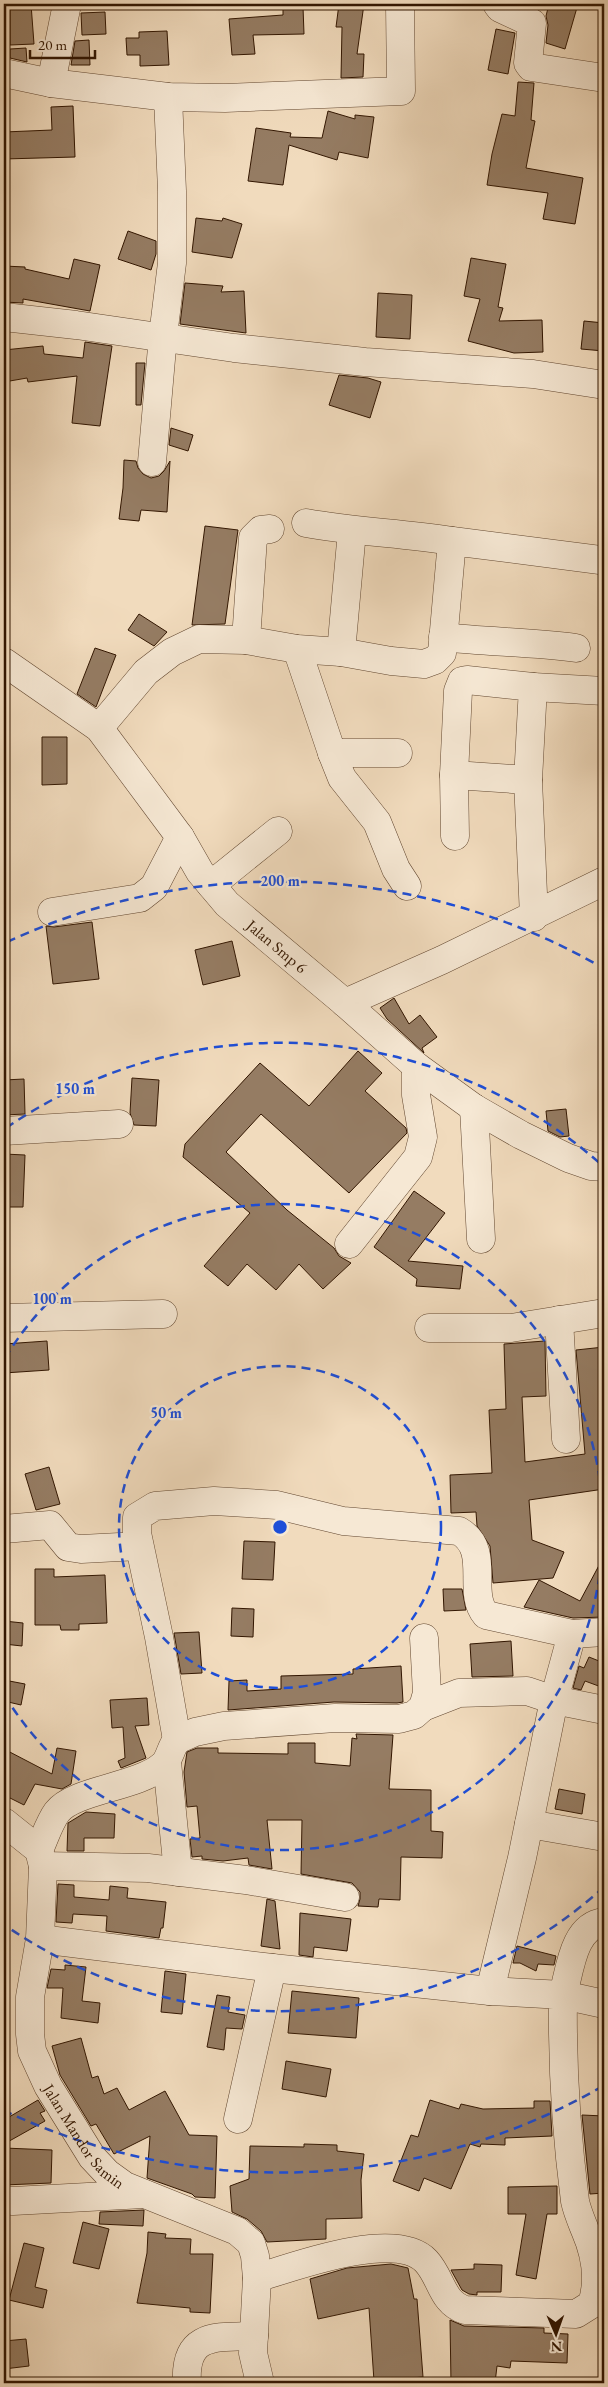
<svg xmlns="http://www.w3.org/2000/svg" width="608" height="2387" font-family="'EB Garamond',serif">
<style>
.building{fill:#957c63;stroke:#321601}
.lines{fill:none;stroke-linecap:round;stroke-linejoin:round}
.minor-casing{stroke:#624730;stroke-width:29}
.minor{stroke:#f6e8d4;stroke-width:28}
.ring{fill:none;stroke:#1d4ed8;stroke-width:2.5;stroke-dasharray:9 6}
.labels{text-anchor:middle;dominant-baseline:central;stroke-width:4.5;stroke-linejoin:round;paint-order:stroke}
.street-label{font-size:16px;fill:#321601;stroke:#f6e8d4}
.centre{fill:#1d4ed8;stroke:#f6e8d4;stroke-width:2.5}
.ring-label{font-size:15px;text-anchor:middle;font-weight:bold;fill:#1d4ed8;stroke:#f6e8d4;stroke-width:4.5;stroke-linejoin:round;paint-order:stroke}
</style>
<rect width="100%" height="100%" fill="#f1dbbd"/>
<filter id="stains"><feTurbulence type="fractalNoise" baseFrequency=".004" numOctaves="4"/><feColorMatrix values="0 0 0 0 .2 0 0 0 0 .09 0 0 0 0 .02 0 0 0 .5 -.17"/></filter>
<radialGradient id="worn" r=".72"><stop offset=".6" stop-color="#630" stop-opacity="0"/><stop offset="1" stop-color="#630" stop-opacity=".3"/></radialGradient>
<path class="building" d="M10 4H31L34 44 10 45Z
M339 4H364L357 54H364L363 77 341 78 342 27H336Z
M549 4H578L565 49 546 43 548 25 546 16Z
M303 7 304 34 253 35 255 54 232 55 229 19 283 15V8Z
M105 12 106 34 82 35 81 13Z
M496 29 515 33 508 74 488 70Z
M167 31 169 65 140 66V55H127L126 38H139V32Z
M89 40 90 65H71L75 41Z
M26 48 27 62 10 58V49Z
M518 82 534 83 531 120 535 121 526 168 583 178 575 224 543 219 548 193 487 185 492 154 502 114 515 116Z
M73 106 75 157 4 159V132L52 130 51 107Z
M328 111 355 119V115L374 117 368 158 339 152 337 160 289 145 283 185 248 181 256 128 291 133 290 137 322 138Z
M196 218 222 221 223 218 242 224 232 258 192 252Z
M128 231 156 241V254L151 270 118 259Z
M471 258 506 264 498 307 503 308 499 321 542 320 543 352 514 353 468 341 480 299 464 296Z
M74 259 100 265 90 311 23 299V303L4 302V266L25 267V269L69 279Z
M185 283 223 286 221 292 244 291 246 333 180 324Z
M378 293 412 295 410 339 376 337Z
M584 321 604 323V351L581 349Z
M85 342 112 346 100 426 72 423 77 376 28 382 27 378 4 382V350L43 346 44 354 83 358Z
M136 363H145L141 405H136Z
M339 375 368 378 381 382 370 418 329 405Z
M171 428 193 435 188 451 169 445Z
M124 460 136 461 138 468 143 474 151 478 159 476 164 471 170 461 167 512 141 510 139 521 119 519 123 488Z
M205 526 238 530 225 624 192 625Z
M139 614 167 632 154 646 128 630Z
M95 648 116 655 96 707 77 694Z
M42 737H67V784L42 785Z
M92 922 99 979 53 984 46 926 54 927Z
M232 941 240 976 203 985 195 950Z
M394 998 409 1024 420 1015 437 1037 422 1048 424 1053 387 1019 380 1008Z
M358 1051 382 1073 365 1091 406 1128 407 1133 349 1193 261 1114 226 1152 287 1210 334 1248 339 1256 351 1263 323 1289 299 1264 276 1290 247 1264 228 1286 204 1266 250 1213 183 1157 185 1144 260 1063 309 1106Z
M132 1078 159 1080 156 1126 134 1125 130 1113Z
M24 1079 25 1114 4 1115V1080Z
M566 1109 569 1136 560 1137 548 1131 546 1111Z
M4 1154 25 1155 23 1207H4Z
M414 1191 445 1213 408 1261 463 1266 460 1289 416 1286 417 1279 374 1247Z
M47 1341 49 1370 4 1373V1344Z
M545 1341 546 1396 522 1397 525 1462 585 1454 576 1350 604 1347V1430L599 1431 604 1471V1489L529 1500 532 1540 564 1552 553 1578 493 1583 490 1546 477 1526 476 1512 451 1513 450 1475 492 1473 489 1410 506 1409 504 1344Z
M49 1467 60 1504 36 1510 25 1474Z
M244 1541 275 1542 273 1580 242 1579Z
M604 1556V1617L573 1618 524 1607 539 1580 580 1601Z
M35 1569H54V1577L105 1575 107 1623 79 1624V1630H61L60 1625H35Z
M443 1589H462L466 1610 444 1611Z
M232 1608 254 1609 253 1637 231 1636Z
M4 1621 23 1623 22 1646 4 1644Z
M199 1632 202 1673 181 1674 174 1633Z
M511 1641 513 1676 472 1677 470 1644Z
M589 1657 604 1663V1688L585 1681 581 1690 573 1688 579 1666 584 1668Z
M401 1666 403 1702 397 1703 334 1702 228 1710 229 1681 247 1680V1691L281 1689V1676L353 1674V1669Z
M4 1680 25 1684 21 1705 4 1701Z
M147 1698 149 1725 135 1726 146 1758 121 1768 118 1761 125 1758 123 1727 112 1728 110 1700Z
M356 1734 393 1735 389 1789 431 1790V1831L443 1832 442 1858 401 1857 400 1900 379 1899 378 1907 358 1906 360 1899V1892L352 1883 301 1874 302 1820H267L272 1869 249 1865 248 1858 223 1861 202 1859V1856L192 1857 190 1839 200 1838 197 1806 187 1807 184 1772 187 1752 197 1748H218V1753L288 1754V1743H315V1763L350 1766 352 1738 357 1739Z
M57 1748 76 1751 71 1784 62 1789 35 1784 24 1805 4 1795V1749L52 1774Z
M559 1789 585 1794 582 1814 555 1809Z
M86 1812 115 1814 114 1838H84V1851H67L68 1823Z
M58 1884 74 1885V1897L109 1900 110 1886 128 1888 127 1898 166 1902 163 1928H161L159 1938 106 1931 107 1916 73 1914 72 1923 56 1922Z
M267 1899 275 1901 280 1949 261 1946Z
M300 1913 351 1919 347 1951 314 1947 313 1957 299 1955Z
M517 1946 556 1956 554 1965 538 1964 536 1971 520 1963H513Z
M65 1965 86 1967 82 2001 100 2003 98 2023 61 2018 63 1988H47L51 1969 65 1970Z
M165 1971 186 1974 182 2014 161 2012Z
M292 1991 359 1998 356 2038 288 2033Z
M217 1995 230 1997 228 2012 245 2015 242 2029 226 2028 224 2050 207 2047Z
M81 2038 92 2078 98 2076 104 2094 117 2088 129 2110 165 2091 189 2135 217 2136 215 2198 195 2197 192 2194 147 2178 150 2136 114 2154 96 2124 91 2126 60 2075 52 2046Z
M286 2061 331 2069 326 2097 282 2089Z
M38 2100 45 2111 40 2113 45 2121 4 2144V2120Z
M430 2100 459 2109 461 2104 483 2109 534 2108V2101H550L552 2136 505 2138V2145L481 2144 480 2147 470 2144 451 2189 424 2178 419 2191 393 2181 411 2135 418 2137Z
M582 2115 604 2116V2193L590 2194Z
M304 2144 337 2145V2151L364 2154 361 2180 362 2218 326 2219V2239L267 2242 261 2231 247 2219 232 2212 230 2186 249 2179 250 2146 304 2147Z
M4 2148 52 2150 51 2183 4 2185Z
M557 2186V2214H547L536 2279 516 2275 526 2214H508V2187Z
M144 2210 143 2226 99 2224 100 2212Z
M83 2222 109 2229 99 2269 73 2263Z
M148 2232 166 2234 165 2238 191 2239 190 2254H213L210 2313 190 2312V2308L137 2303 147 2253Z
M24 2243 44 2248 35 2287 47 2290 43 2308 9 2300Z
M391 2264 408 2268 414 2299H417L423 2377 374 2381 369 2308 318 2319 310 2279 347 2268Z
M474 2264 502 2265 501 2292H477V2295L469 2294 462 2290 451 2270 474 2269Z
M450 2320 464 2326 544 2328V2333L568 2334 567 2363 511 2361 510 2368 497 2366 495 2383H451Z
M26 2339 29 2366 4 2369V2341Z"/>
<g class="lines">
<defs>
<g id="minor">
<path d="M497 4 500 8 532 23 528 63 531 67 604 78"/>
<path d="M4 73 51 83 168 97 225 98 401 91 400 4"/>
<path d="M51 83 67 4"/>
<path d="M4 317 76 325 234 348 365 362 533 374 604 385"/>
<path d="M152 462 163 336 172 263V191L168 97"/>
<path d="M306 523C355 532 403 533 452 541"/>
<path d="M443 637C487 642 532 642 576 648"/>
<path d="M246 640 253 538 261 530 270 529"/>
<path d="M297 649 332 753 342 778 377 822 396 869 407 886"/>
<path d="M341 652 352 531"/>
<path id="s1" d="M4 662 99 728 180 837 200 872 227 904 345 1003 416 1066 474 1108 521 1135 568 1158 591 1166 604 1167"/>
<path d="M467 680 533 687 528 780 454 775 458 691 462 681Z"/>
<path d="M533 687 604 691"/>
<path d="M99 728 146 672 172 652 199 639 246 640 297 649 341 652 391 661 424 664 435 660 442 653 452 541 600 560"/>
<path d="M332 753H398"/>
<path d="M454 775 455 836"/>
<path d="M528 780 534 917"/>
<path d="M211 885 278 831"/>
<path d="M52 912 140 898 154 887 180 837"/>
<path d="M345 1003 442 960 604 881"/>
<path d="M474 1108 481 1239"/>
<path d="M4 1131 119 1124"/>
<path d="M349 1244 418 1157 423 1137 416 1095V1066"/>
<path d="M4 1318 163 1314"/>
<path d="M559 1320 566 1439"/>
<path d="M429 1328H511L604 1313"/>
<path d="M4 1529 50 1525 68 1547 81 1549 139 1546"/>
<path d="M423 1707 459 1693 527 1691 554 1700 604 1710"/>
<path d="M177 1740 159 1637 137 1533V1517L155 1506 214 1501 247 1503 277 1505 343 1521 459 1531C492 1550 466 1592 486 1615L572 1634"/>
<path d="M167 1762 178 1872"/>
<path id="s2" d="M4 1822 39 1850 43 1866 40 1939 30 1997V2034L32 2051 48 2086 92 2157 107 2173 125 2186 237 2231 251 2243 255 2256 257 2278 253 2353 260 2383"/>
<path d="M529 1824 604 1837"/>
<path d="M39 1850C45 1837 49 1823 57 1812 74 1790 137 1787 162 1766 170 1760 170 1748 177 1740L195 1732 224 1726 335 1718 399 1719 414 1715 423 1707 427 1693 424 1638"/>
<path d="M43 1866 148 1868 246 1880 345 1897"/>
<path d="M604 1922C573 1926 570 1970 563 1995L604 2004"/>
<path d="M40 1939 272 1968 490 1991 522 1858 554 1700 572 1634 604 1632"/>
<path d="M238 2119 272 1968"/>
<path d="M4 2200 13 2201 144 2194"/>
<path d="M257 2278C295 2266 396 2229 426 2261 442 2278 441 2302 465 2310L576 2314 592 2304C600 2279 595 2253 585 2230 581 2220 577 2211 575 2201 566 2132 562 2064 563 1995L490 1991"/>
<path d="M187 2383C184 2333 215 2337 254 2336"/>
</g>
</defs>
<use href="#minor" class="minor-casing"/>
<use href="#minor" class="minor"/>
</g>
<g class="ring">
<circle cx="280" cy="1527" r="161"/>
<path d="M5 1358A323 323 0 1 1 5 1696"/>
<path d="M604 1887A484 484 0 0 1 6 1926M6 1128A484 484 0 0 1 604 1167"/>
<path d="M603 2086A646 646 0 0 1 7 2112M7 942A646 646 0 0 1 603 968"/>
</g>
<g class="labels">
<g class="street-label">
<text stroke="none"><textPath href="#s1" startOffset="399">Jalan Smp 6</textPath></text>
<text stroke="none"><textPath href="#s2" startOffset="348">Jalan Mandor Samin</textPath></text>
</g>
</g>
<circle cx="280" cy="1527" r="8" class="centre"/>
<g class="ring-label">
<text x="280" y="886">200 m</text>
<text x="75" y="1094">150 m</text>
<text x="52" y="1304">100 m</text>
<text x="166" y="1418">50 m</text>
</g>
<rect width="608" height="2387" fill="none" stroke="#f1dbbd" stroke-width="20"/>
<rect x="5" y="5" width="598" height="2377" fill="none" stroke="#321601" stroke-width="2.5"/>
<rect x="10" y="10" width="588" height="2367" fill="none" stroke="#321601"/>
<g transform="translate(556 2334) rotate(178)" stroke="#f6e8d4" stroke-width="4" paint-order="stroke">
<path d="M0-4L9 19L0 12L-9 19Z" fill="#321601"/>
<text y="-8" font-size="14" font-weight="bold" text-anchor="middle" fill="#321601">N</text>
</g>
<path d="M30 50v8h65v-8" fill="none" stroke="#321601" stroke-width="2.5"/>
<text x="38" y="50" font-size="15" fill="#321601" stroke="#f6e8d4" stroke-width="4" paint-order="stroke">20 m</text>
<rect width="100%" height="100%" filter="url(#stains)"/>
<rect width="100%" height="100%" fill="url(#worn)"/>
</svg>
